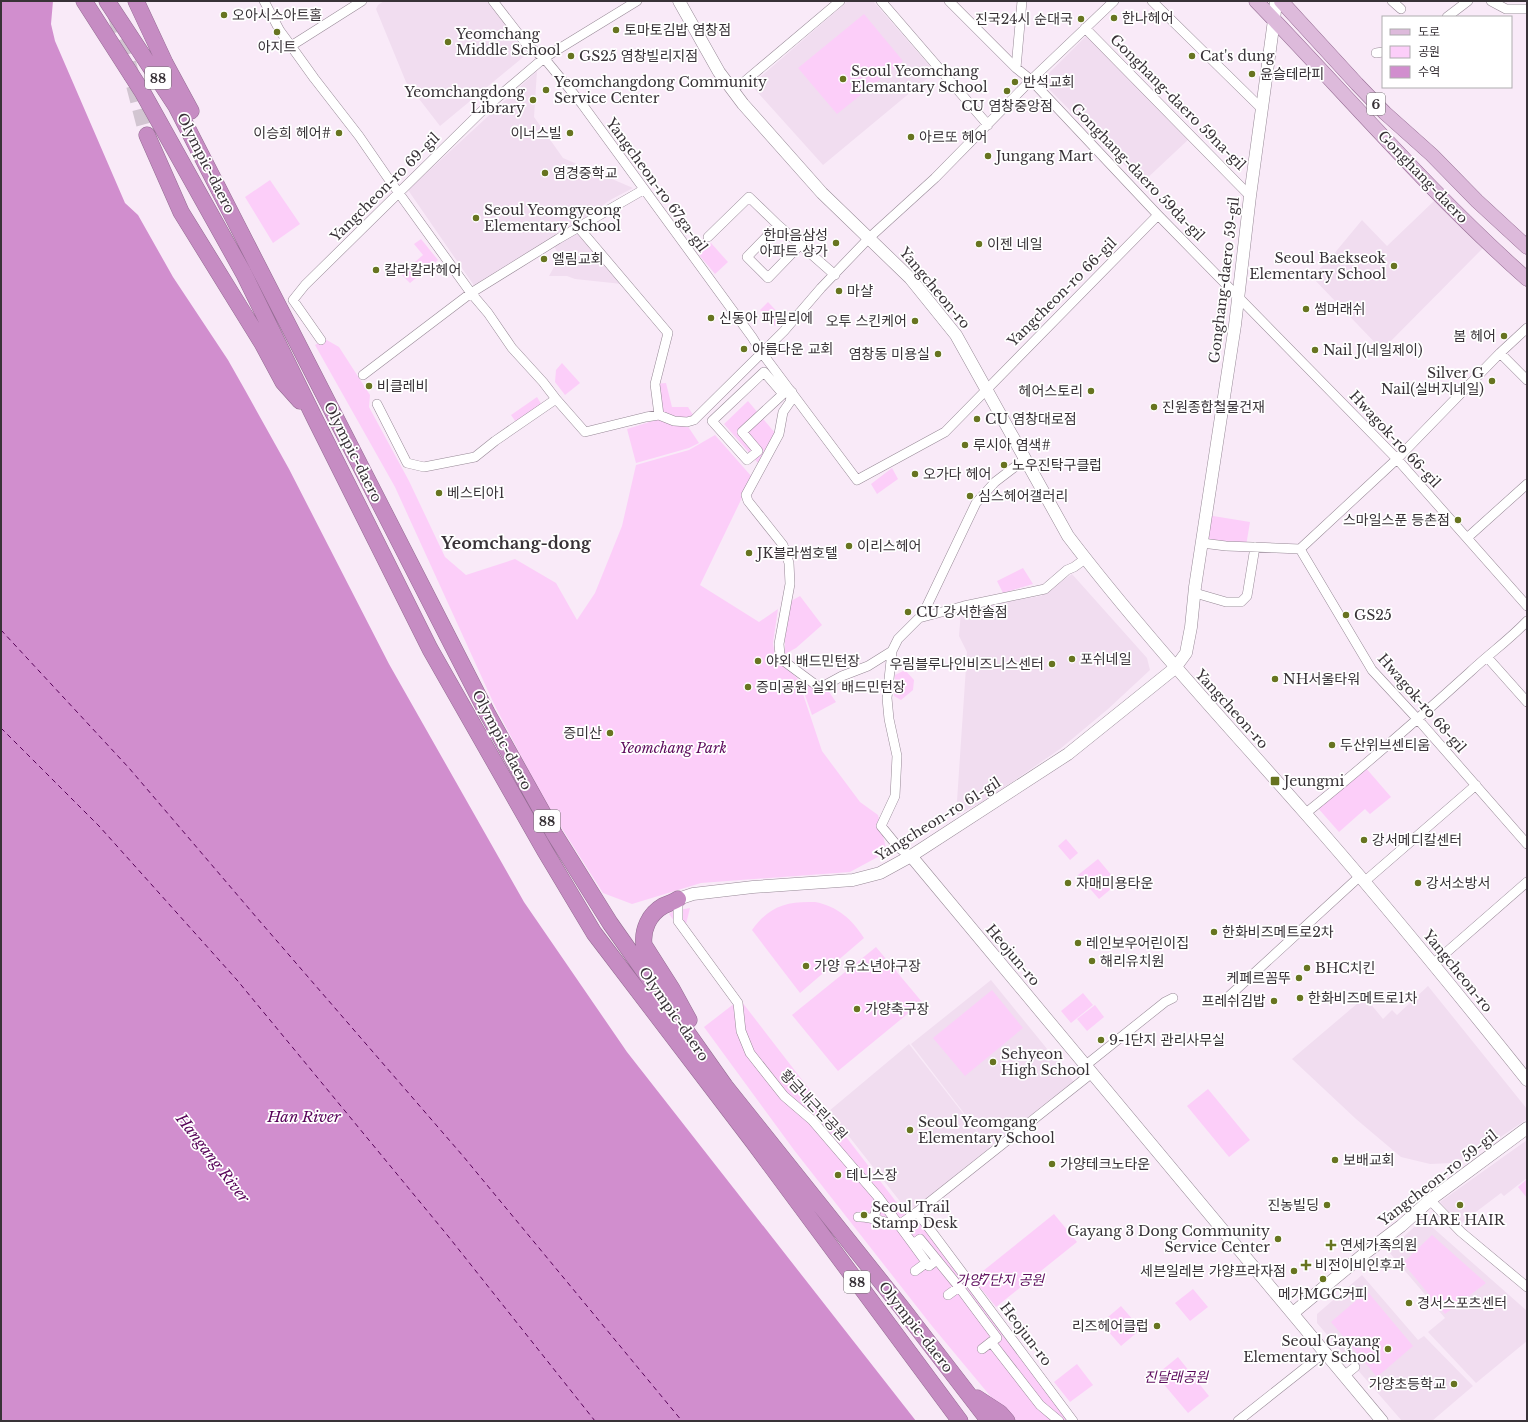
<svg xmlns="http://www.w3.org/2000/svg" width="1528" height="1422" font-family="'Libre Baskerville','Noto Sans KR',serif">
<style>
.built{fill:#f1ddf0}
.green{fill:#fccef9}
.water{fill:#d18ece}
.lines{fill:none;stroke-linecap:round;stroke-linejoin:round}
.ferry{stroke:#570358;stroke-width:1;stroke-dasharray:5 4;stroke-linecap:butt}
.highway-tunnel{stroke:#d2c5d1;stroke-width:16;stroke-dasharray:16 8;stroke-linecap:butt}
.street-casing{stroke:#978996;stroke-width:10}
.secondary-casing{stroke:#978996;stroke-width:13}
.primary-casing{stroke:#946c92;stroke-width:15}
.highway-casing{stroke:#946c92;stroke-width:17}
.street{stroke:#fff;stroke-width:9}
.secondary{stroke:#fff;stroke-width:12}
.primary{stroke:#ddbadb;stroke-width:14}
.highway{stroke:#c68cc3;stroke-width:16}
.poi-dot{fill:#677420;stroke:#fff;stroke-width:1.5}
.labels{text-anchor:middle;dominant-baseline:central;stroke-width:3.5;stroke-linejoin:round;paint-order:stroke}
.shield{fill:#fff;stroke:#747073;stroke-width:1}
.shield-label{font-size:13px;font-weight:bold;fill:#383237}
.poi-label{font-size:14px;fill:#383237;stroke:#fff;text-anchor:start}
.street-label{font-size:14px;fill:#383237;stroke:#fff}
.park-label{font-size:14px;font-style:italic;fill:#5d0c5d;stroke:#fff}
.water-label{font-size:15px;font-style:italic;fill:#570358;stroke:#fff}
.quarter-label{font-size:16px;font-weight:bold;fill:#383237;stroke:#fff}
</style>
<rect width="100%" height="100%" fill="#f9eaf8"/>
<path class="built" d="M384 1H487L527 54 440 126 406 82 376 9 378 5Z
M848 1H873L935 72 823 165 751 85Z
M1088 34 1190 138 1142 183 1041 81Z
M537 71 534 117 563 158 633 188 612 199 544 245 475 287 408 190Z
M1435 200 1483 248 1382 350 1312 277 1333 255 1362 220 1387 246Z
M572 233H581L622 284 575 279 567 276H549L560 256 553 245Z
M1072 574 1147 658 1150 670 1108 709 1060 749 986 800 956 816 967 652 959 636 961 611 967 608 1041 596Z
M991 980 1074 1082 990 1147 911 1044Z
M1428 986 1527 1109V1119L1471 1157 1453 1163 1430 1164 1401 1157 1356 1119 1292 1059 1365 997 1383 1019 1392 1010 1397 1015Z
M909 1044 990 1148 918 1206 906 1209 829 1111Z
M1527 1140V1178L1504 1196 1501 1193 1460 1224 1440 1202Z
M1423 1219 1527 1311V1341L1476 1383 1428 1332 1445 1318 1388 1251Z
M1362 1275 1418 1340 1424 1336 1473 1386 1432 1421H1402L1317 1323V1314Z"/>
<path class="green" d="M864 14 903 61 837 114 798 68Z
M270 180 300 224 273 243 245 197Z
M421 239 438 260 410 283 401 274 423 255 414 244Z
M711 243 728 262 715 274 699 255Z
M768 302 783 318 775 326 760 310Z
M325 339 339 347 370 395 369 407 409 481 445 557 466 575 515 559 556 583 577 620 595 593 622 526 636 465 689 450 715 435 752 477 700 585 759 622 778 609 773 643 775 657 798 679 822 751 860 802 878 815 887 852 850 872 701 883 632 904 603 893 545 802 494 704 395 487 315 345Z
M562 363 580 383 565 395 555 382 556 370Z
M666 383 672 407H688L695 418 674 419 662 413 655 384Z
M537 397 543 407 518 425 511 415Z
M748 401 775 433 758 463 724 424Z
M659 419 687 425 699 443 689 448 636 463 627 429Z
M892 468 898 479 877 494 871 484Z
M1207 515 1250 522 1246 546 1203 543Z
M1023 568 1033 584 1003 593 997 581Z
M800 596 822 625 796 648 785 654V638L791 601Z
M905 670 914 680 913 690 901 700 894 696 895 675Z
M802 679 820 693 827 689 836 702 812 715 800 681Z
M1365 767 1391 797 1370 814 1365 809 1339 832 1317 807Z
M1066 839 1078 853 1070 860 1058 846Z
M1098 859 1118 883 1099 899 1078 875Z
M815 902C837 906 852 919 864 938L800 993 752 930C769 906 787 901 815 902Z
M690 908 686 924 742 1002 904 1212 913 1211 1070 1421H1011L932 1326 794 1150 704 1027 735 1003 669 914 673 911Z
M876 947 922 1002 838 1071 792 1015Z
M992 990 1023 1028 965 1076 933 1038Z
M1083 993 1093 1005 1071 1023 1061 1011Z
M1095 1005 1104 1017 1087 1031 1077 1019Z
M1208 1089 1250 1140 1229 1157 1187 1106Z
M1527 1179V1198L1518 1187Z
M1054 1214 1077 1242 996 1307 973 1279Z
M1432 1235 1486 1283 1445 1314 1403 1263Z
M1193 1289 1208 1307 1190 1321 1175 1303Z
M1367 1291 1413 1346 1377 1377 1331 1322Z
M1121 1306 1141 1329 1121 1346 1101 1323Z
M1178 1357 1209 1396 1188 1413 1156 1375Z
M1077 1364 1093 1385 1070 1402 1054 1382Z"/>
<path class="water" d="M1 1H53L51 24 55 41 125 203 138 215 173 277 228 360 245 390 289 469 389 664 524 902 627 1052 916 1421H1Z"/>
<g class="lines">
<path class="ferry" d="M1 630 129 768 257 918 463 1156 682 1421
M1 728 99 826 237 980 448 1236 595 1421"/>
<path class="highway-tunnel" d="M116 16 147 135"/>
<defs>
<path id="street" d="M264 1 280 31 291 46 314 78 359 136 388 178 471 293 488 313 512 348 543 382 556 399 585 432 646 417 659 415 674 421 687 422 694 420 784 331 821 288 869 238 935 178 1031 80 1114 1
M493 1 527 45 544 58 582 104 752 337 762 353 857 480 945 432 1158 215
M881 1 988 125
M949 1 1016 68 1031 80 1158 215 1397 459 1527 606
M1152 1 1262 109
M1392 1 1401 9
M1491 1 1506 9H1527
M1447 17 1468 1
M1085 28 1250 196
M291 46 362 1
M1376 53 1383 52
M1016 68 1022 1
M731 89 744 82 840 1
M778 225 747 257 768 278 800 245
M579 228 668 333 655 384 659 415
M708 237 749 197 778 225 835 275
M321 340 293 300 305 285 484 109 544 58 637 1
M1500 353 1527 380
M363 375 471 293 558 239 643 190
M792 392 790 402 783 412 779 434 746 495 748 501 783 545 789 563 790 584 779 644 780 655 785 662 820 688 842 676 868 666 892 651 898 639 923 614 976 503 995 482 1025 459
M783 394 764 372 712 421 747 460 758 451 742 432 783 394 790 390
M377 404 407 463 424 467 475 457 495 441 556 399
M1467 538 1527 484
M1202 543 1226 546 1300 549
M1300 549 1372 670 1422 724 1527 844
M1300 549 1397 459 1500 353 1527 328
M1195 593 1226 602H1241L1247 596 1255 547
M919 618 964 606 1045 589 1067 570 1074 567 1085 559
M892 651 887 698 889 719 897 756 895 796 881 826 899 848 911 856
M1487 657 1527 702
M1306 813C1362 768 1417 720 1470 672 1489 654 1509 640 1527 621
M1364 882 1476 785
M678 899V921L738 1003 741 1031 750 1053 784 1096 812 1120 879 1198 913 1244 920 1239 959 1287 997 1338 991 1342 1040 1405 1059 1421
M1433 964 1527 882
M1227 998 1359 877
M1086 1065 1165 1002 1173 998
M1430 1200 1461 1232 1527 1287
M858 1217C872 1216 884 1223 899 1225L917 1212
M874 1219 879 1198
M913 1244 929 1266 937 1260
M915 1271 926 1263
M948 1295 959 1287
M982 1349 991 1342
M1344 1376 1355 1367
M1073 1421 917 1212 1092 1073
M1238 1421 1325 1352"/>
<path id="secondary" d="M679 1 719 72 743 104 822 193 910 278 956 335 1068 536C1142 633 1225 722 1305 813 1382 900 1455 990 1527 1080
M911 856 1382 1421
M678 899 693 894 753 887 853 880 880 873 911 856 1068 754 1175 668 1186 653 1191 627 1195 587 1235 325 1250 196 1274 20 1276 1
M1293 1313 1364 1254 1401 1226 1430 1200 1527 1128"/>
<path id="primary" d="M1256 1C1346 94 1430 193 1527 279
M1281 1 1357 84 1385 113 1432 155 1477 201 1527 247"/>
<path id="highway" d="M84 1 143 93 244 274 315 419 430 649 545 851 594 933 754 1143 960 1421
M107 1 176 106 487 713 555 835 610 923 725 1086 902 1308 989 1421
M136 1 165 63 191 111
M147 135 181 212 262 343 283 382 300 401
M678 899C673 902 668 904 663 906 649 914 642 930 644 945L672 989 689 1020
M977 1398 1000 1413 1007 1421"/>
</defs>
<use href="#street" class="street-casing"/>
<use href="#secondary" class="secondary-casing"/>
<use href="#primary" class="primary-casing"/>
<use href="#highway" class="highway-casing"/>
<use href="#street" class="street"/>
<use href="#secondary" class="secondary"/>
<use href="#primary" class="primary"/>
<use href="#highway" class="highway"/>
</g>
<g class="poi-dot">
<circle cx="224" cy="15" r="4"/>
<circle cx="1114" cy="18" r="4"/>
<circle cx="1081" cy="19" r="4"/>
<circle cx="616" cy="30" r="4"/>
<circle cx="277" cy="32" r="4"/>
<circle cx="448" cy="42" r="4"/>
<circle cx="571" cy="56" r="4"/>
<circle cx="1192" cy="56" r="4"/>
<circle cx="1252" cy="74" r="4"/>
<circle cx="843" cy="79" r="4"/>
<circle cx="1015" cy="82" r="4"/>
<circle cx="546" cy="90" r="4"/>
<circle cx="1007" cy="91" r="4"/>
<circle cx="533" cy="100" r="4"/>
<circle cx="339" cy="133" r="4"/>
<circle cx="570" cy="133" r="4"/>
<circle cx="911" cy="137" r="4"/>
<circle cx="988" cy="156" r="4"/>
<circle cx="545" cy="173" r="4"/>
<circle cx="476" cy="218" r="4"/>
<circle cx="836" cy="243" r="4"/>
<circle cx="979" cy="244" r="4"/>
<circle cx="544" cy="259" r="4"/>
<circle cx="1394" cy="266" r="4"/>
<circle cx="376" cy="270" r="4"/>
<circle cx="839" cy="291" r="4"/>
<circle cx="1306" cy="309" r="4"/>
<circle cx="711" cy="318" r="4"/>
<circle cx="915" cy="321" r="4"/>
<circle cx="1504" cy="336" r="4"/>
<circle cx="744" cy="349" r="4"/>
<circle cx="1315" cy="350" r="4"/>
<circle cx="938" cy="354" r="4"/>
<circle cx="1492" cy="381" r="4"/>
<circle cx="369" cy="386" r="4"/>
<circle cx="1091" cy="391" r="4"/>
<circle cx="1154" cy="407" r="4"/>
<circle cx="977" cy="419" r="4"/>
<circle cx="965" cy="445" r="4"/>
<circle cx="1004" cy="465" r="4"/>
<circle cx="915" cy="474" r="4"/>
<circle cx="439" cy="493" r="4"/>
<circle cx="970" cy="496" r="4"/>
<circle cx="1458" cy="520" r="4"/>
<circle cx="849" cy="546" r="4"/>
<circle cx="749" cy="553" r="4"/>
<circle cx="908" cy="612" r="4"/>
<circle cx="1346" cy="615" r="4"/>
<circle cx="1072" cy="659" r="4"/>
<circle cx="758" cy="661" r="4"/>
<circle cx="1052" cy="664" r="4"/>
<circle cx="1275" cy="679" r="4"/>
<circle cx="748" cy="687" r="4"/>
<circle cx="610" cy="733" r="4"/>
<circle cx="1332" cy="745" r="4"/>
<rect x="1270" y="776" width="10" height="10" rx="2"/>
<circle cx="1364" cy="840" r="4"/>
<circle cx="1068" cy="883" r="4"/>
<circle cx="1418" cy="883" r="4"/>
<circle cx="1214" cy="932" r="4"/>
<circle cx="1078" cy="943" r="4"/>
<circle cx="1092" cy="961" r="4"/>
<circle cx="806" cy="966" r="4"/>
<circle cx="1307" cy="968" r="4"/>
<circle cx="1299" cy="978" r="4"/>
<circle cx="1300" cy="998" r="4"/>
<circle cx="1274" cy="1001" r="4"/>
<circle cx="857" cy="1009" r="4"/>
<circle cx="1101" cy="1040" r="4"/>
<circle cx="993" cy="1062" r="4"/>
<circle cx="910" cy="1130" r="4"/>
<circle cx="1335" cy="1160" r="4"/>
<circle cx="1052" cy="1164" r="4"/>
<circle cx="838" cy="1175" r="4"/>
<circle cx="1327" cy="1205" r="4"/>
<circle cx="1460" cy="1205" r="4"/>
<circle cx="864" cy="1215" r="4"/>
<circle cx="1278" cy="1239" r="4"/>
<path d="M1329 1239h4v4h4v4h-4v4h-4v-4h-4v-4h4z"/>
<path d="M1304 1259h4v4h4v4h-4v4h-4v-4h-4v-4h4z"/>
<circle cx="1294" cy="1271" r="4"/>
<circle cx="1323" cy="1279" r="4"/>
<circle cx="1409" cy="1303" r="4"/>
<circle cx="1157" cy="1326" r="4"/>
<circle cx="1388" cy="1349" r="4"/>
<circle cx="1454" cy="1384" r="4"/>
</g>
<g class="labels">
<g class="shield">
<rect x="145" y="67" width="26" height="22" rx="3"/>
<rect x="1367" y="93" width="18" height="22" rx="3"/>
<rect x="534" y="810" width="26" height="22" rx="3"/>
<rect x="844" y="1271" width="26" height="22" rx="3"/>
</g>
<g class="shield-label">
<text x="158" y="78">88</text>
<text x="1376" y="104">6</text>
<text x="547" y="821">88</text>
<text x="857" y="1282">88</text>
</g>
<g class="poi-label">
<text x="232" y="15">오아시스아트홀</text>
<text x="1122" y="18">한나헤어</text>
<text x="1073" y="19" text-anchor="end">진국24시 순대국</text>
<text x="624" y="30">토마토김밥 염창점</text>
<text x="456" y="34">Yeomchang<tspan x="456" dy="16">Middle School</tspan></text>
<text x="277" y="47" text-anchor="middle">아지트</text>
<text x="579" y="56">GS25 염창빌리지점</text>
<text x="1200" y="56">Cat's dung</text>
<text x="851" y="71">Seoul Yeomchang<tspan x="851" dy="16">Elemantary School</tspan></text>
<text x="1260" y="74">윤슬테라피</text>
<text x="554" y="82">Yeomchangdong Community<tspan x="554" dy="16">Service Center</tspan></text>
<text x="1023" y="82">반석교회</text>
<text x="525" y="92" text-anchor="end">Yeomchangdong<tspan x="525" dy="16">Library</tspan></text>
<text x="1007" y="106" text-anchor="middle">CU 염창중앙점</text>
<text x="331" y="133" text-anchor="end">이승희 헤어#</text>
<text x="562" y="133" text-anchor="end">이너스빌</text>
<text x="919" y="137">아르또 헤어</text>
<text x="996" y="156">Jungang Mart</text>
<text x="553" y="173">염경중학교</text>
<text x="484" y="210">Seoul Yeomgyeong<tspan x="484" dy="16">Elementary School</tspan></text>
<text x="828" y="235" text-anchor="end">한마음삼성<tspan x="828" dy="16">아파트 상가</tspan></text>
<text x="987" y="244">이젠 네일</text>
<text x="1386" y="258" text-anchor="end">Seoul Baekseok<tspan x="1386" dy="16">Elementary School</tspan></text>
<text x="552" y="259">엘림교회</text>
<text x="384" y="270">칼라칼라헤어</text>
<text x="847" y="291">마샬</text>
<text x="1314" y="309">썸머래쉬</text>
<text x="719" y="318">신동아 파밀리에</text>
<text x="907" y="321" text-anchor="end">오투 스킨케어</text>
<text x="1496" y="336" text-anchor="end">봄 헤어</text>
<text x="752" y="349">아름다운 교회</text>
<text x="1323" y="350">Nail J(네일제이)</text>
<text x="930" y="354" text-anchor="end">염창동 미용실</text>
<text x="1484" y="373" text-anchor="end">Silver G<tspan x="1484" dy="16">Nail(실버지네일)</tspan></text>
<text x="377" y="386">비클레비</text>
<text x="1083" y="391" text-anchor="end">헤어스토리</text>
<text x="1162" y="407">진원종합철물건재</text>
<text x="985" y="419">CU 염창대로점</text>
<text x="973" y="445">루시아 염색#</text>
<text x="1012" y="465">노우진탁구클럽</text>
<text x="923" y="474">오가다 헤어</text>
<text x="447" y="493">베스티아1</text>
<text x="978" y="496">심스헤어갤러리</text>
<text x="1450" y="520" text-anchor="end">스마일스푼 등촌점</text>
<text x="857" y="546">이리스헤어</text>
<text x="757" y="553">JK블라썸호텔</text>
<text x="916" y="612">CU 강서한솔점</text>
<text x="1354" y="615">GS25</text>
<text x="1080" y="659">포쉬네일</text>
<text x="766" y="661">야외 배드민턴장</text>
<text x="1044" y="664" text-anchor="end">우림블루나인비즈니스센터</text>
<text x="1283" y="679">NH서울타워</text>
<text x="756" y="687">증미공원 실외 배드민턴장</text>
<text x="602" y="733" text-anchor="end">증미산</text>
<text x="1340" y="745">두산위브센티움</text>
<text x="1284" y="781">Jeungmi</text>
<text x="1372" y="840">강서메디칼센터</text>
<text x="1076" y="883">자매미용타운</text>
<text x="1426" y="883">강서소방서</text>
<text x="1222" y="932">한화비즈메트로2차</text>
<text x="1086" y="943">레인보우어린이집</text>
<text x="1100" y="961">해리유치원</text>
<text x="814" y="966">가양 유소년야구장</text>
<text x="1315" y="968">BHC치킨</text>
<text x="1291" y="978" text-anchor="end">케페르꼼뚜</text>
<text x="1308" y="998">한화비즈메트로1차</text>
<text x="1266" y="1001" text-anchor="end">프레쉬김밥</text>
<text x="865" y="1009">가양축구장</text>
<text x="1109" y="1040">9-1단지 관리사무실</text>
<text x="1001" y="1054">Sehyeon<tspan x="1001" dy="16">High School</tspan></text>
<text x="918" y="1122">Seoul Yeomgang<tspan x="918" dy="16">Elementary School</tspan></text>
<text x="1343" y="1160">보배교회</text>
<text x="1060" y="1164">가양테크노타운</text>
<text x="846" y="1175">테니스장</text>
<text x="1319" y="1205" text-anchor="end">진농빌딩</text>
<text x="872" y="1207">Seoul Trail<tspan x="872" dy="16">Stamp Desk</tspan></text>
<text x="1460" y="1220" text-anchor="middle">HARE HAIR</text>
<text x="1270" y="1231" text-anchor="end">Gayang 3 Dong Community<tspan x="1270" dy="16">Service Center</tspan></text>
<text x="1340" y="1245">연세가족의원</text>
<text x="1315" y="1265">비전이비인후과</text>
<text x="1286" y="1271" text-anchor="end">세븐일레븐 가양프라자점</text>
<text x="1323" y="1294" text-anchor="middle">메가MGC커피</text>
<text x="1417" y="1303">경서스포츠센터</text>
<text x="1149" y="1326" text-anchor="end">리즈헤어클럽</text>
<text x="1380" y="1341" text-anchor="end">Seoul Gayang<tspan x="1380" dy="16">Elementary School</tspan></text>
<text x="1446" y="1384" text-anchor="end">가양초등학교</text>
</g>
<g class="street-label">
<text transform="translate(1178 102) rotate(45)">Gonghang-daero 59na-gil</text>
<text transform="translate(206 163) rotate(63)">Olympic-daero</text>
<text transform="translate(1138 172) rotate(46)">Gonghang-daero 59da-gil</text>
<text transform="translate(1423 177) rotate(46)">Gonghang-daero</text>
<text transform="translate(657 185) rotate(54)">Yangcheon-ro 67ga-gil</text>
<text transform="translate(385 187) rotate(-45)">Yangcheon-ro 69-gil</text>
<text transform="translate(1224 280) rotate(-83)">Gonghang-daero 59-gil</text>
<text transform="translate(935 288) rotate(50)">Yangcheon-ro</text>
<text transform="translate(1062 292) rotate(-45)">Yangcheon-ro 66-gil</text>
<text transform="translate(1395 439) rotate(47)">Hwagok-ro 66-gil</text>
<text transform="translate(353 452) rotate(63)">Olympic-daero</text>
<text transform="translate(1422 703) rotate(49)">Hwagok-ro 68-gil</text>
<text transform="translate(1232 709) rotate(48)">Yangcheon-ro</text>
<text transform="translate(502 740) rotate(62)">Olympic-daero</text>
<text transform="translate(938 819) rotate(-32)">Yangcheon-ro 61-gil</text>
<text transform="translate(1013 955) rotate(50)">Heojun-ro</text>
<text transform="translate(1458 971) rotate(51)">Yangcheon-ro</text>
<text transform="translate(674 1014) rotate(55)">Olympic-daero</text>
<text transform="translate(814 1105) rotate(47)">황금내근린공원</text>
<text transform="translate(1438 1178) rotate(-38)">Yangcheon-ro 59-gil</text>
<text transform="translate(916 1327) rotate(52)">Olympic-daero</text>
<text transform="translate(1026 1334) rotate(53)">Heojun-ro</text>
</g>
<g class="park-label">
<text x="673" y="748">Yeomchang Park</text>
<text x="1000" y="1280">가양7단지 공원</text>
<text x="1176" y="1377">진달래공원</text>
</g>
<g class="water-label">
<text x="304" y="1116">Han River</text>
<text transform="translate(213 1158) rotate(52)">Hangang River</text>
</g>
<g class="quarter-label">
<text x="516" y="543">Yeomchang-dong</text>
</g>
</g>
<rect width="1528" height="1422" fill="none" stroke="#383237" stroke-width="4"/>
<rect x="1382" y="16" width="130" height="72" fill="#ffffff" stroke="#afadaf"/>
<rect x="1390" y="29" width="20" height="6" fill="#ddbadb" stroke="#afadaf"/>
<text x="1418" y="36" font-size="12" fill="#383237">도로</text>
<rect x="1390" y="46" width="20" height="12" fill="#fccef9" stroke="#afadaf"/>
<text x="1418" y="56" font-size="12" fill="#383237">공원</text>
<rect x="1390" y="66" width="20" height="12" fill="#d18ece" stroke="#afadaf"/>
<text x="1418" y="76" font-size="12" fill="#383237">수역</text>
</svg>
